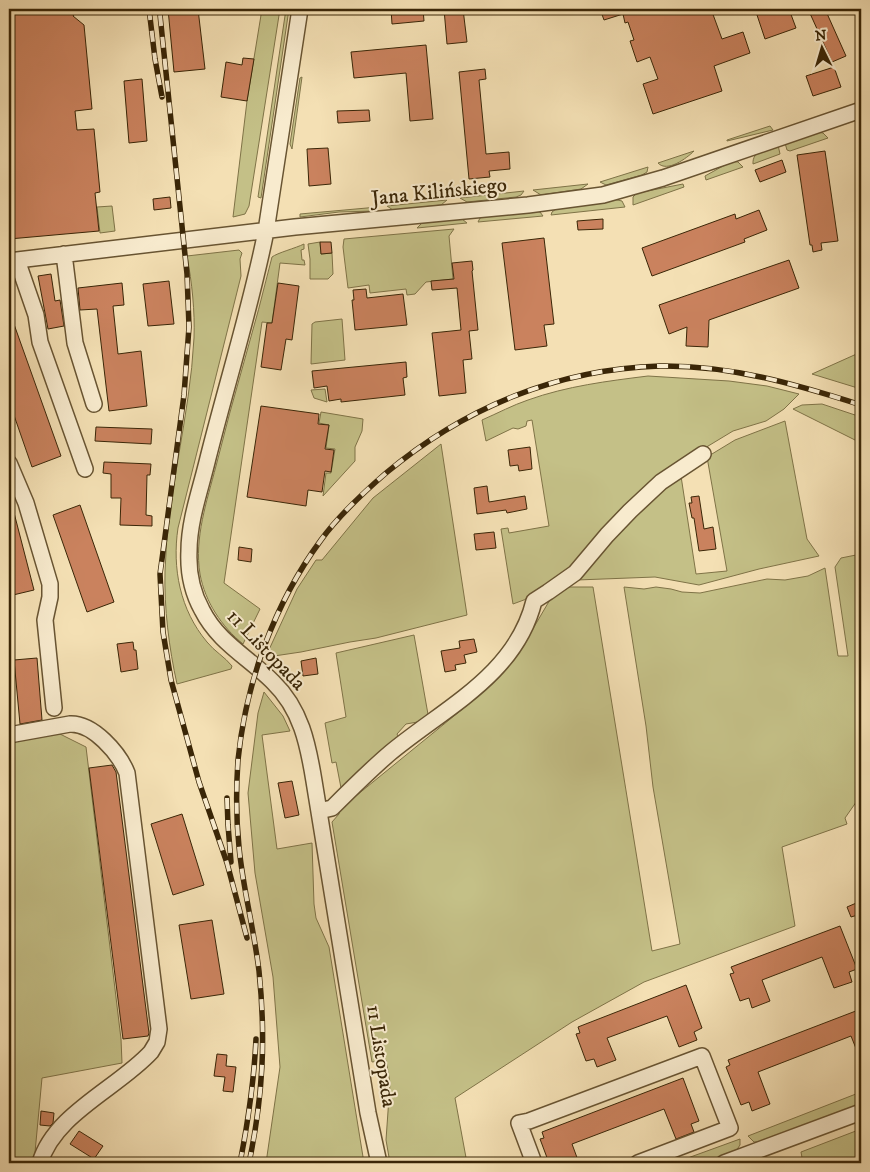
<svg xmlns="http://www.w3.org/2000/svg" width="870" height="1172" font-family="'IM FELL DW Pica',serif">
<style>
.green{fill:#c4c087;stroke:#7f7347}
.building{fill:#ca825e;stroke:#3a2607}
.lines{fill:none;stroke-linecap:round;stroke-linejoin:round}
.minor-casing{stroke:#685432;stroke-width:18}
.minor{stroke:#f8ebce;stroke-width:15}
.rail-casing{stroke:#3a2607;stroke-width:5.5}
.rail{stroke:#f8ebce;stroke-width:4;stroke-dasharray:11;stroke-linecap:butt}
.labels{text-anchor:middle;dominant-baseline:central;stroke-width:4;stroke-linejoin:round;paint-order:stroke}
.street-label{font-size:21px;fill:#3a2607;stroke:#f8ebce}
</style>
<rect width="100%" height="100%" fill="#f4e0b4"/>
<filter id="stains"><feTurbulence type="fractalNoise" baseFrequency=".004" numOctaves="4"/><feColorMatrix values="0 0 0 0 .2 0 0 0 0 .09 0 0 0 0 .02 0 0 0 .5 -.17"/></filter>
<radialGradient id="worn" r=".72"><stop offset=".6" stop-color="#630" stop-opacity="0"/><stop offset="1" stop-color="#630" stop-opacity=".3"/></radialGradient>
<path class="green" d="M262 9H280L249 206 245 214 233 217 247 101Z
M286 9H289L261 198 258 197Z
M302 77 292 149 290 144 300 78Z
M770 126 773 130 727 141V140Z
M818 132 823 133 828 138 790 151 787 150 785 143Z
M778 145 780 154 753 164C752 150 768 149 778 145Z
M694 151C687 158 667 173 658 163Z
M732 161 738 162 743 167 706 180 705 176Z
M648 167 647 172 642 175 606 185 600 182Z
M588 184 581 189 541 195 533 190Z
M683 184 684 187 633 205V197L637 193Z
M524 191 521 195 516 197 467 202 460 198Z
M613 199 622 201 625 207 551 215 552 212 556 209Z
M447 200 441 205 393 210 387 206Z
M112 206 115 231 100 233 97 207Z
M378 207 374 211 339 212 300 217V214Z
M536 211 540 212 543 216 478 222 480 218 484 216Z
M462 219 467 223 417 228 422 223Z
M454 229 449 236 453 279 426 282 415 294 407 295 406 289 370 293 369 285 348 288 343 247 344 239Z
M320 242 321 254 332 253 333 274 328 279H310V259L308 244Z
M304 244V249L301 250 302 260H304L305 265 280 263 272 323 262 322 224 583 260 609 243 644C222 627 205 602 200 574 194 538 207 501 216 466 233 396 255 328 272 257 277 253 296 248 304 244Z
M239 250 242 253 240 259 241 276 178 528C172 568 180 610 207 642 214 651 225 657 232 666L231 669 177 684C169 648 164 608 165 571 167 493 190 417 194 338 195 311 192 283 187 256Z
M342 319 345 360 311 364 312 324 315 322Z
M861 352V389L812 374Z
M648 376 729 381 767 386 799 394 784 409 766 421 733 431 685 460C660 464 582 560 557 581 545 593 529 598 513 604L501 529 508 528 509 533 549 526 532 420 527 421 526 426 518 429 513 428 486 441 482 420C498 413 513 405 528 400 567 386 608 381 648 376Z
M325 389 327 402 314 398 311 390Z
M822 404 861 417V443L793 409 802 405Z
M321 412 363 419 362 431 355 447V461L323 496 326 473H331L335 449 326 448 329 425 319 423Z
M785 421 807 539 819 556 759 569 699 585 655 577 577 580 655 491 681 476 696 574 727 571 707 457 735 440Z
M441 444 467 615 376 638 350 642 301 652 274 656 267 654 297 589 316 560H322L373 498Z
M861 554V797L859 798 845 818 847 824 782 847 795 926 644 982 572 1022 455 1098 467 1163H390L386 1140 390 1083 386 1060 372 1062 332 822 339 814 342 805 346 804 476 698 517 656 551 598 569 587H593L652 951 680 944 653 787 646 726 624 587 644 589 656 587 671 589 682 592 700 593 767 579 785 580 808 576 825 568 838 656H848L835 567 841 558Z
M414 635 429 720 406 724 397 734 400 741 342 793 336 762 332 763 325 723 346 717 336 653Z
M264 692 283 716 290 731 262 735 277 849 312 843 314 904 316 918 329 947 364 1163H266L280 1067 273 977 255 873 248 793 258 713Z
M58 733 86 747 121 1039 122 1063 42 1078 34 1163H9V741Z
M861 1092V1104L761 1142H754L748 1136Z
M861 1129V1163H803L801 1152Z
M740 1139V1145L736 1151 705 1163H674Z"/>
<path class="building" d="M9 9H78L73 16 84 25 92 109 75 111 77 130 94 129 100 192 95 193 99 231 9 239Z
M168 9H198L205 69 174 72Z
M391 9H423L424 21 392 24Z
M444 9H463L467 42 447 44Z
M600 9H711L722 39 743 32 750 53 714 66 722 91 653 114 643 84 658 79 650 57 637 62 630 41 634 40 628 22 625 23 623 14 604 20Z
M755 9H789L796 28 765 39Z
M808 9H825L846 56 832 62Z
M426 45 433 119 410 121 406 73 354 78 351 52Z
M243 58 254 59 247 101 221 97 226 62 242 65Z
M834 67 841 87 813 96 806 76Z
M485 69 486 79 479 80 486 154 509 152 510 169 489 171 490 177 469 179 459 72Z
M142 79 147 141 129 143 124 81Z
M369 110 370 121 338 123 337 111Z
M328 148 331 184 309 186 307 149Z
M825 151 838 241 821 243 822 250 813 252 812 245H810L797 155Z
M782 160 786 172 760 182 755 170Z
M170 197 171 208 154 210 153 199Z
M759 210 767 230 744 239 745 242 652 276 642 248 735 214 736 219Z
M603 219V229L578 230 577 221Z
M544 238 554 324 544 325 547 346 515 350 502 243Z
M320 242H331L332 253 321 254Z
M789 260 799 288 709 320 708 347 686 346 687 327 669 334 659 305Z
M472 261 473 270 472 271 478 330 469 331 472 359 463 360 466 393 439 396 432 333 461 330 457 288 432 290 431 281 454 279 452 263Z
M51 274 55 301 60 300 64 326 48 329 38 276Z
M169 281 174 324 148 326 143 284Z
M122 283 124 305 113 306 118 354 141 351 147 406 109 411 97 309 80 310 78 288Z
M278 283 299 286 292 340 286 339 281 370 261 367 267 323H272Z
M366 289 367 298 403 294 407 325 355 330 352 300H354L353 290Z
M9 313H10L61 456 32 467 9 401Z
M406 362 407 377 403 378 405 395 341 402V399L329 401 327 386 314 388 312 371Z
M261 406 319 414 318 424 329 425 325 449 334 450 331 472 325 471 322 492 308 490 306 506 247 497Z
M96 427 152 429 151 444 95 441Z
M530 447 532 469 519 471 518 465 510 466 508 450Z
M104 462 151 464 150 475H147L146 515 152 516V526L120 525 121 498H111V474L103 473Z
M487 486 489 502 525 496 527 509 507 513 506 510 477 514 474 488Z
M699 496 704 529 713 527 716 549 699 551 694 518H692L689 503H692L691 497Z
M12 505 34 590 13 595 9 578V506Z
M80 505 114 602 87 612 53 515Z
M494 532 496 548 476 550 474 534Z
M239 547 252 549 251 562 238 560Z
M474 639 477 652 464 655 466 663 455 665 456 670 445 672 441 651 460 648 459 641Z
M133 642 134 650H136L138 669 121 672 117 644Z
M37 658 42 720 20 724 14 660Z
M316 658 318 674 303 676 301 661Z
M112 765 116 772 149 1033 148 1036 123 1039 89 768Z
M292 781 299 815 285 818 278 783Z
M182 814 204 885 173 895 151 824Z
M861 901V914L851 917 847 907Z
M212 920 224 994 191 999 179 925Z
M840 926 857 969 849 972 852 982 834 988 822 957 762 980 770 1001 752 1008 749 998 740 1001 730 974 734 973 731 967Z
M686 985 702 1028 694 1032 697 1040 679 1047 667 1016 607 1038 616 1060 597 1067 594 1059 586 1061 576 1034 580 1033 578 1027Z
M861 1009V1061L851 1036 758 1072 770 1104 752 1111 749 1102 741 1105 726 1067 730 1065 728 1060Z
M217 1054 227 1055 226 1066 236 1067 233 1092 223 1091 225 1077 214 1076Z
M683 1078 699 1121 691 1124 694 1132 676 1139 664 1109 572 1144 579 1163H549L540 1139 544 1138 542 1132Z
M41 1111 54 1113 53 1123 50 1126 40 1125Z
M79 1131 103 1146 94 1159 70 1144Z"/>
<g class="lines">
<defs>
<path id="minor" d="M300 9 266 231C251 307 227 382 208 458 201 488 189 520 189 551 188 571 192 592 202 610 218 642 248 657 273 682 301 709 308 744 314 781L368 1113 379 1163
M64 254 75 343 94 404
M17 260 36 315 40 342 85 469
M9 261 295 227 528 205 603 195 663 178 861 110
M9 463 26 503 50 584V597L45 620 54 708
M9 735 70 724C93 723 119 753 127 773L159 1029 157 1042 151 1052C118 1088 54 1114 40 1163
M319 811 332 808C351 789 370 770 390 753 444 708 516 675 534 601L548 592 575 573 607 535 630 511 661 482 703 454
M534 1163 519 1123 529 1121 702 1056 730 1128 638 1163
M724 1163 861 1112"/>
</defs>
<use href="#minor" class="minor-casing"/>
<use href="#minor" class="minor"/>
<defs>
<path id="rail" d="M149 9 155 59 162 97
M160 15 187 274 189 327 184 395 160 574 163 632 171 680 199 782 227 863 247 938
M227 798 228 825 231 862
M240 1163C248 1122 254 1082 256 1039
M249 1163C263 1096 266 1039 259 971 254 929 243 889 239 847 236 818 236 789 238 760 246 682 274 604 321 540 339 515 363 493 386 473 464 408 557 369 660 366 730 365 795 384 861 405"/>
</defs>
<use href="#rail" class="rail-casing"/>
<use href="#rail" class="rail"/>
</g>
<g class="labels">
<g class="street-label">
<text transform="translate(439 192) rotate(-6)">Jana Kilińskiego</text>
<text transform="translate(266 650) rotate(46)">11 Listopada</text>
<text transform="translate(381 1056) rotate(81)">11 Listopada</text>
</g>
</g>
<rect width="870" height="1172" fill="none" stroke="#f4e0b4" stroke-width="30"/>
<rect x="10" y="10" width="850" height="1152" fill="none" stroke="#3a2607" stroke-width="2.5"/>
<rect x="15" y="15" width="840" height="1142" fill="none" stroke="#3a2607"/>
<g transform="translate(822 48) rotate(355)" stroke="#f8ebce" stroke-width="4" paint-order="stroke">
<path d="M0-4L9 19L0 12L-9 19Z" fill="#3a2607"/>
<text y="-8" font-size="14" font-weight="bold" text-anchor="middle" fill="#3a2607">N</text>
</g>
<rect width="100%" height="100%" filter="url(#stains)"/>
<rect width="100%" height="100%" fill="url(#worn)"/>
</svg>
